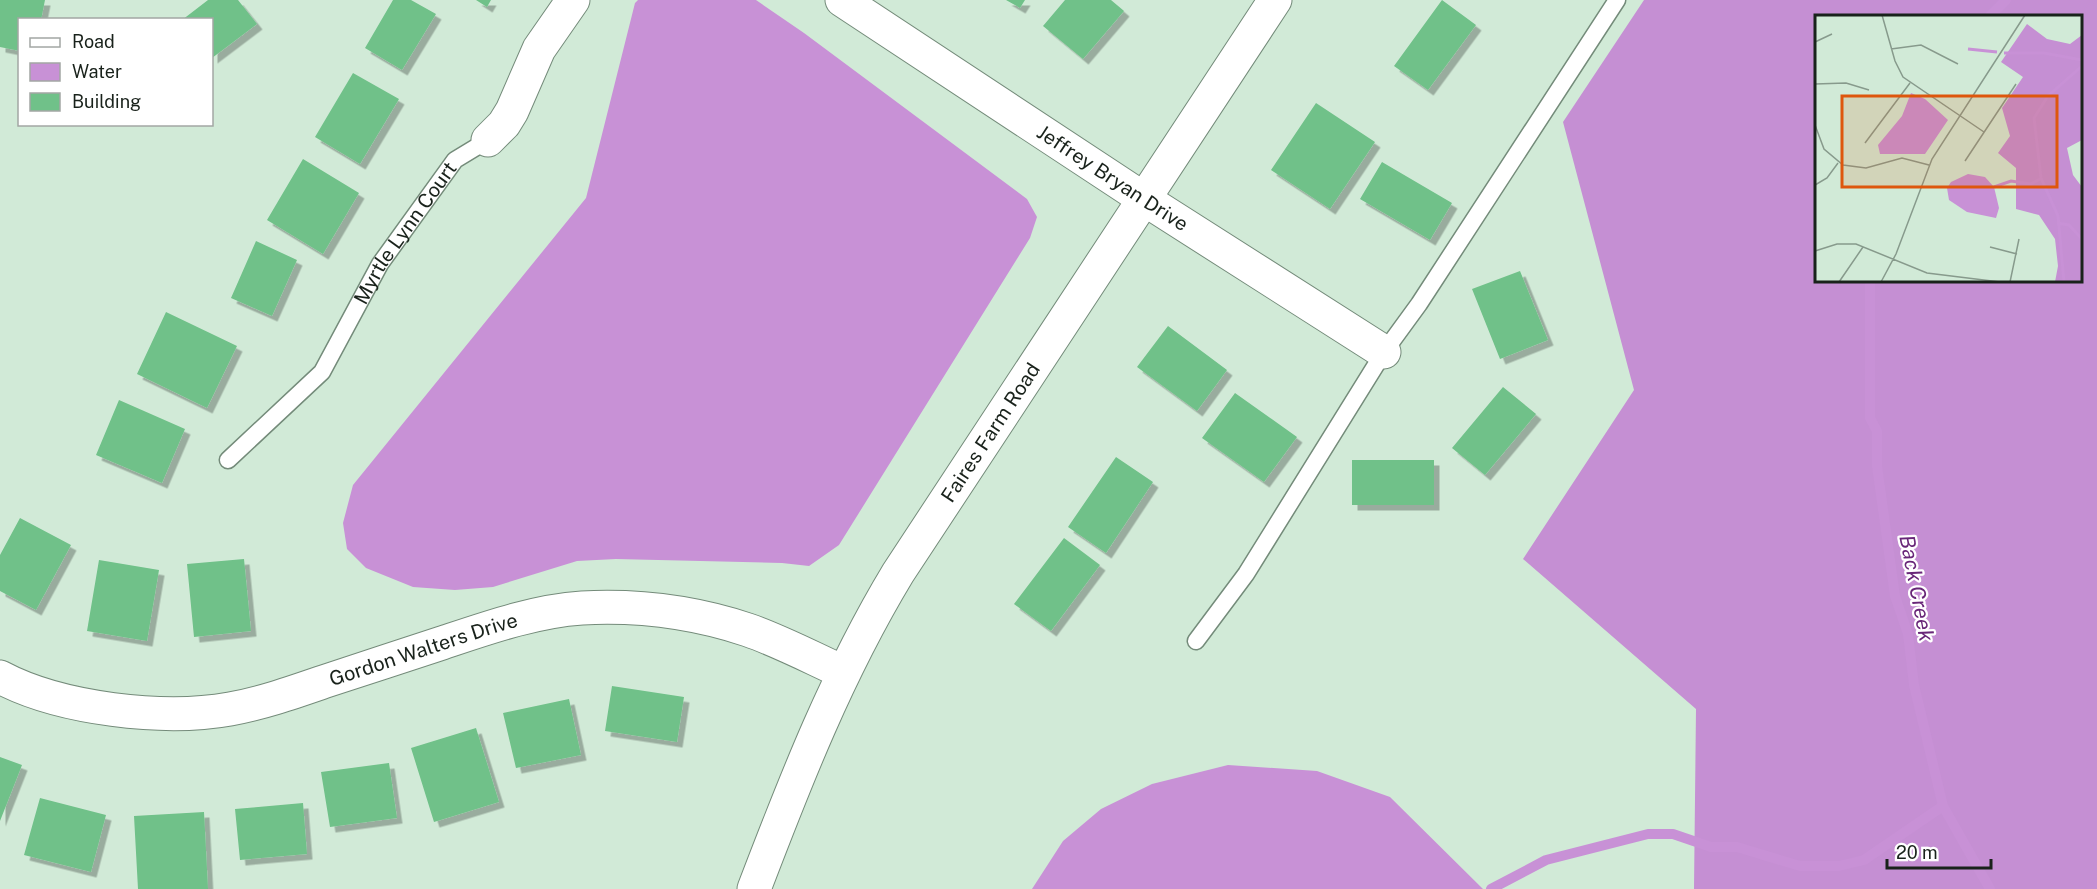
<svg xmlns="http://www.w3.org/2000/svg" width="2097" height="889" font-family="'Public Sans',sans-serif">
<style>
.forest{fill:#c58fd3;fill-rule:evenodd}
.water{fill:#c891d6}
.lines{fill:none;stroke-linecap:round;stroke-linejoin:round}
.stream{stroke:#c891d6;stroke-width:10}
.building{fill:#70c189;filter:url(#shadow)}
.service-casing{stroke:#748b7a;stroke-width:19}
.minor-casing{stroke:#748b7a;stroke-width:35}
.service{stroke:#fff;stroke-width:16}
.minor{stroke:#fff;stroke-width:33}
.labels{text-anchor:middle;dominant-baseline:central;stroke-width:4.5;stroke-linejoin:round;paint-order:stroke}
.street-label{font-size:20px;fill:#19221b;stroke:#fff}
.water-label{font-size:21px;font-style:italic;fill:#682678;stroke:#fff}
.inset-river{fill:none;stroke:#c891d6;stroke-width:3}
.inset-road{fill:none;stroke:#879a8c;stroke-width:1.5}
.view{fill:#de560d;fill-opacity:0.15;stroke:#de560d;stroke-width:3}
.inset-edge{fill:none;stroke:#19221b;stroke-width:3}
</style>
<defs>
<filter id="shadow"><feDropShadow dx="5.5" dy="5.5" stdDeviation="0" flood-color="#0004"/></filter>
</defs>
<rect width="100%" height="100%" fill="#d1ead7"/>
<path class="forest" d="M1644 0H2097V889H1694L1696 709 1523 559 1634 390 1563 122ZM1816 16H2080V280H1816Z"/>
<path class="water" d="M638 0H756L804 33 1027 199 1037 217 1030 238 839 545 809 566 782 563 616 559 577 561 493 587 455 590 413 587 366 568 347 549 343 523 353 485 586 198 635 3Z
M1228 765 1317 771 1390 797 1483 889H1032L1063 841 1101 809 1152 784Z"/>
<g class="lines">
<path class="stream" d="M1990 16 2006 0
M1870 280V418L1877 431V466L1895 596 1908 634 1914 685 1943 806 1990 889
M1491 889 1546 860 1648 834H1673L1711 847H1737L1800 866H1839L1864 860 1943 806"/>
</g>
<path class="building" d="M0 0H45L41 20H20V51L0 47Z
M208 0H238L257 24 212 58V20H182Z
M393 0H411L436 14 402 70 365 48Z
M476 0H491L487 7Z
M1006 0H1025L1020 8Z
M1065 0H1111L1124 11 1083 59 1043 26Z
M1442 0 1476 25 1428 90 1394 66Z
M353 73 399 99 360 164 315 137Z
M1316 103 1375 142 1330 209 1271 170Z
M303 159 359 193 323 254 267 220Z
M1382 162 1452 203 1430 240 1360 199Z
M256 241 297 260 272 316 231 298Z
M1520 271 1548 340 1500 359 1472 289Z
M166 312 237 346 207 408 137 374Z
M1168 326 1227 370 1197 411 1137 367Z
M1503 387 1536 414 1485 475 1452 448Z
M1235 393 1297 437 1264 482 1202 438Z
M119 400 185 429 162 483 96 455Z
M1116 457 1153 482 1106 553 1068 527Z
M1352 460H1434V505H1352Z
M20 518 71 545 36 610 0 591V555Z
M1064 538 1100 565 1051 631 1014 604Z
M244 559 251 631 194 637 187 564Z
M99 560 159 570 147 641 87 631Z
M612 686 684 697 677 742 605 731Z
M569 699 581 755 516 768 503 713Z
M476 728 499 802 434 822 411 748Z
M0 757 22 765 0 821Z
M389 763 397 818 330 827 321 772Z
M40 798 106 815 91 872 24 855Z
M303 803 307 854 240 860 235 809Z
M204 812 208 889H138L134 816Z"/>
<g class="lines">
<defs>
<g id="service">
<path id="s1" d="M228 460 322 372 380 264 455 160 488 140"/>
<path d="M1196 641 1246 574 1384 352 1419 304 1617 0"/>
</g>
<g id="minor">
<path id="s2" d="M842 0 1144 199 1384 352"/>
<path d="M488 140 504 124 512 111 539 49 573 0"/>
<path id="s3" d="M0 677C60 709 164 721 230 709 263 703 294 692 326 681 365 668 403 656 442 643 487 628 535 611 582 608 639 605 694 612 748 630 780 641 812 658 843 672"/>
<path id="s4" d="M754 889C796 779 837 674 898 573L1275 0"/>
</g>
</defs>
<use href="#service" class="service-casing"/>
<use href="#minor" class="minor-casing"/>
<use href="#service" class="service"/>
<use href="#minor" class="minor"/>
</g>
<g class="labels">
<g class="street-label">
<text stroke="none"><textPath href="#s2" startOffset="324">Jeffrey Bryan Drive</textPath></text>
<text stroke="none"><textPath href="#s1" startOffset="291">Myrtle Lynn Court</textPath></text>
<text stroke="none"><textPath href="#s4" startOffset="516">Faires Farm Road</textPath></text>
<text stroke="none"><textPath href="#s3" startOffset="438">Gordon Walters Drive</textPath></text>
</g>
<g class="water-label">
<text transform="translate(1917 588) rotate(79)">Back Creek</text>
</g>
</g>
<g transform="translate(1815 15)">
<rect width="267" height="267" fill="#d1ead7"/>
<path d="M212 9 232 24 255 29 267 20V125L252 133 258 160 267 172V267H240L243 251 240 224 224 200 201 194V153L183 138 195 121 187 93 208 62 186 47Z" fill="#c58fd3"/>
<path d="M96 78 110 84 133 105 110 139H65L63 130 87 101ZM153 159 170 162 179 172 184 193 181 203 152 197 134 185 132 173 136 167Z" fill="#c891d6"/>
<path class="inset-river" d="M153 34 182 37M189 38H229L267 45M179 172 196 166 216 169 225 164M242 208 254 210 267 224M249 267 243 201 226 163 219 103 233 81 267 51"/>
<path class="inset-road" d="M67 0 80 46 88 62 169 117M0 27 17 19M76 34 106 30 143 49M0 69 31 68 54 75M0 110 9 134 28 150 51 153 87 143 114 150M50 128 95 68M150 146 201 69M0 170 12 163 23 148M175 232 202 239M0 236 22 229H41L112 258 185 267M24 267 48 232M66 267 81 239 117 144 210 0M195 267 204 224"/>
<path class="view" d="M27 81H242V172H27Z"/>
<rect width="267" height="267" class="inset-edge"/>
</g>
<rect x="18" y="18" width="195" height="108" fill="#ffffff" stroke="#a3a7a4" stroke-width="1.5"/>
<rect x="30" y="38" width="30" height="9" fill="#ffffff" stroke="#a3a7a4" stroke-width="1.5"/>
<text x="72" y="48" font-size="18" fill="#19221b">Road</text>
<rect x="30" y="63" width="30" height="18" fill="#c891d6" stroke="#a3a7a4" stroke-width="1.5"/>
<text x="72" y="78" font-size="18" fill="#19221b">Water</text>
<rect x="30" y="93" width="30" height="18" fill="#70c189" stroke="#a3a7a4" stroke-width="1.5"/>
<text x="72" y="108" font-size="18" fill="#19221b">Building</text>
<path d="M1887 859v9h104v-9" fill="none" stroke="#19221b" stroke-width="3"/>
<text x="1896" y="859" font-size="18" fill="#19221b" stroke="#ffffff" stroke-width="4.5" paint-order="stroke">20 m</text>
</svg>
